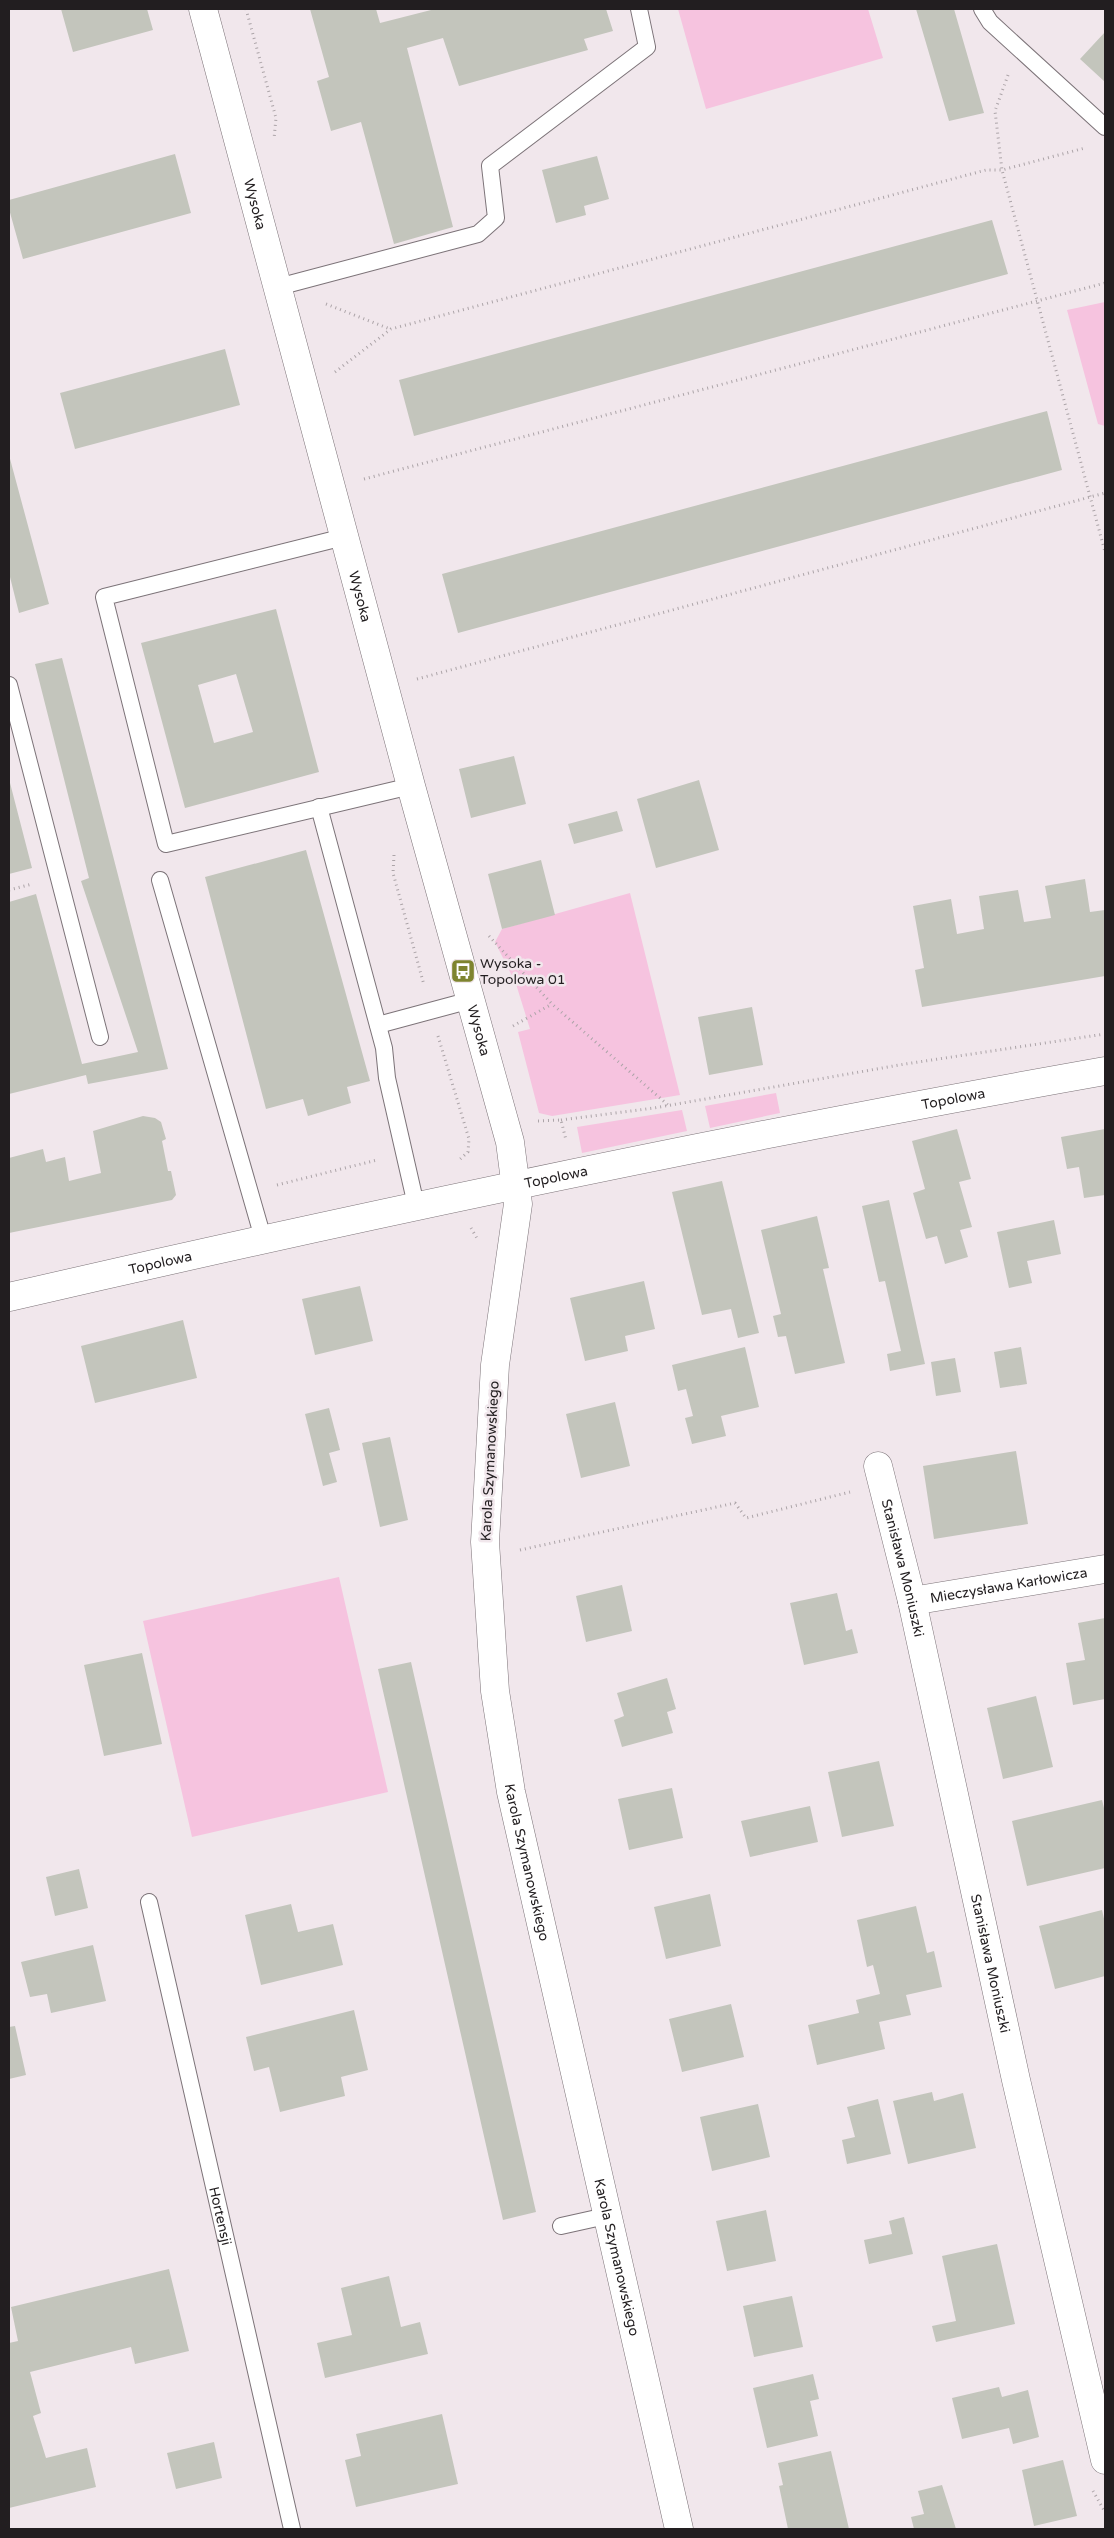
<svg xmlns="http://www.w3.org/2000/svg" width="1114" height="2538" font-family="'Varela Round',sans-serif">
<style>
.green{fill:#f6c3df}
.building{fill:#c3c5bc;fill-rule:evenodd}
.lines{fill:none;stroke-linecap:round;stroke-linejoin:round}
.lane-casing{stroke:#7c7378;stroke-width:18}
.street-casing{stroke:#7c7378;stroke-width:29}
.path{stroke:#aca4a8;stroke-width:3;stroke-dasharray:1 4;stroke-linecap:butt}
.lane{stroke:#fff;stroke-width:16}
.street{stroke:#fff;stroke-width:28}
.labels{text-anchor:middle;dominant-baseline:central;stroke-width:5;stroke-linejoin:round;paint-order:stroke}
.street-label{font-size:14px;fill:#221e20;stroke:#f1e7ec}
.poi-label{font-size:14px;fill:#221e20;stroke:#f1e7ec;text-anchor:start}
</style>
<rect width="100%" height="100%" fill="#f1e7ec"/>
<path class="green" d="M678 9H868L883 58 706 109Z
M1105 302V426L1098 424 1067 310Z
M630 893 680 1095 552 1116 539 1113 518 1032 530 1029 516 984 495 942 502 929Z
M776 1093 780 1113 710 1128 705 1106Z
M682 1110 687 1131 582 1153 577 1127Z
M339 1577 388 1792 192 1837 143 1621Z"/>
<path class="building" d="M61 9H147L153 30 73 52Z
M310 9H376L380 23 435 9H606L613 31 584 39 588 50 459 86 443 38 407 48 453 227 394 244 361 122 331 131 317 81 329 77Z
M916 9H954L984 113 949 121Z
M1105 32V82L1080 59Z
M175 154 191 213 23 259 9 209V200Z
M597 156 609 199 584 206 586 215 556 223 542 170Z
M992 220 1008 274 414 436 399 380Z
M225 349 240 405 75 449 60 393Z
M1047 411 1062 470 458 633 442 574Z
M9 455 49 604 19 613 9 573Z
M276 609 319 772 185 808 141 643ZM236 674 253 732 214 743 198 685Z
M62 658 168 1069 88 1084 86 1075 9 1094V902L36 894 82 1064 138 1052 81 881 89 878 35 664Z
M514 756 526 804 471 818 459 769Z
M9 779 32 868 9 874Z
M699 780 719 850 656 868 637 799Z
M617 811 623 831 574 844 568 824Z
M306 850 370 1081 347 1087 351 1103 308 1116 303 1099 266 1109 205 877Z
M541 860 555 915 502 929 488 874Z
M1085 879 1090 912 1105 910V976L922 1007 915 970 924 968 913 906 951 899 957 934 984 929 979 896 1018 890 1024 922 1051 918 1045 886Z
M752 1007 763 1065 709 1075 698 1017Z
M143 1116 155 1118 161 1122 166 1139 162 1141 168 1171H171L176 1195 172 1200 9 1233V1158L43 1149 46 1162 65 1157 69 1181 101 1173 93 1131Z
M957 1129 971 1179 959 1182 972 1227 960 1230 968 1257 945 1264 937 1236 926 1239 913 1193 925 1189 912 1141Z
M1105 1129V1195L1084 1198 1079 1167 1067 1169 1061 1137Z
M722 1181 759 1333 738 1338 731 1309 702 1315 672 1192Z
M889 1200 925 1364 890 1371 887 1354 901 1351 885 1281 879 1282 862 1206Z
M817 1216 829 1268 823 1269 845 1363 795 1374 786 1336 778 1337 773 1316 781 1314 761 1230Z
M1054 1220 1061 1254 1027 1261 1032 1283 1009 1288 997 1232Z
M644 1281 655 1329 625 1336 628 1351 585 1361 570 1298Z
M360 1286 373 1341 315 1355 302 1299Z
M183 1320 197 1378 95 1403 81 1346Z
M745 1347 759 1407 721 1416 726 1436 692 1444 685 1418 693 1416 686 1389 678 1391 672 1365Z
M1021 1347 1027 1384 1000 1388 994 1352Z
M955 1358 961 1392 936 1396 931 1362Z
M615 1402 630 1466 581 1478 566 1414Z
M329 1408 340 1450 329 1453 337 1482 323 1486 305 1414Z
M390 1437 408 1520 380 1527 362 1443Z
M1016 1451 1028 1524 934 1539 923 1466Z
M622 1585 632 1631 586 1642 576 1596Z
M837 1593 846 1631 852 1629 858 1653 804 1665 790 1603Z
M1105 1618V1699L1073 1705 1066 1663 1085 1660 1078 1623Z
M142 1653 162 1744 104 1756 84 1665Z
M411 1662 536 2212 503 2220 378 1669Z
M667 1678 676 1709 667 1712 673 1733 622 1747 614 1720 624 1716 617 1693Z
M1036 1696 1053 1767 1003 1779 987 1708Z
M879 1761 894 1826 842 1837 828 1772Z
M672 1788 683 1838 629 1850 618 1799Z
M1102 1800 1105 1812V1868L1027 1886 1012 1821Z
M810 1806 818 1842 750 1857 741 1821Z
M79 1869 88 1908 55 1916 46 1877Z
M710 1894 721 1946 666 1959 654 1907Z
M291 1904 298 1932 333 1924 343 1965 261 1985 245 1915Z
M916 1906 927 1953 934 1951 942 1987 906 1995 911 2015 879 2022 885 2049 817 2065 808 2025 859 2013 856 2000 880 1994 873 1965 867 1967 857 1920Z
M1102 1910 1105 1923V1976L1055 1989 1039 1926Z
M93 1945 106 2001 51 2013 47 1994 30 1997 21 1962Z
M731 2004 744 2057 682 2072 669 2019Z
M354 2010 368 2070 341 2077 345 2096 280 2112 269 2067 254 2071 246 2037Z
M15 2026 26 2075 9 2079V2027Z
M932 2092 934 2101 963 2093 976 2148 908 2164 893 2101Z
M878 2099 891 2154 847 2164 842 2140 855 2137 847 2107Z
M758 2104 770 2157 712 2171 700 2117Z
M766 2210 776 2261 727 2271 716 2221Z
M904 2217 913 2254 869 2264 864 2240 892 2234 889 2221Z
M997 2244 1015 2324 936 2342 932 2326 956 2321 942 2256Z
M169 2269 189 2351 135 2364 131 2347 30 2372 41 2413 33 2416 46 2458 87 2448 96 2487 9 2508V2343L18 2341 11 2307Z
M389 2276 401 2327 420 2322 428 2354 325 2378 317 2343 352 2335 341 2288Z
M792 2296 803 2347 754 2357 743 2306Z
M813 2374 819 2399 810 2401 818 2436 767 2448 753 2388Z
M999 2387 1002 2397 1028 2390 1039 2437 1013 2444 1009 2428 962 2439 952 2398Z
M442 2414 458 2484 356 2507 345 2460 361 2456 356 2434Z
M214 2442 222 2478 176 2489 167 2453Z
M831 2451 849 2529H788L779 2486 783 2485 778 2463Z
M1063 2460 1077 2516 1034 2526 1022 2470Z
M942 2485 956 2529H914L911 2517 924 2514 918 2491Z"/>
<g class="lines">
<defs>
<g id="lane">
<path d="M982 9 990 22 1105 127"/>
<path d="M278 287 478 234 496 218 490 166 647 47 639 9"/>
<path d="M344 537 104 597 166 844 411 786"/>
<path d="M9 685 100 1037"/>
<path d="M319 807 384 1048 387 1078 416 1205"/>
<path d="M160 880 263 1238"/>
<path d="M378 1025 471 1000"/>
<path id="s1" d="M149 1902 292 2529"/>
<path d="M561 2226 606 2216"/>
</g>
<g id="street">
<path id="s2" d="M203 9 411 786 510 1142 518 1204 495 1365 485 1542 495 1691 511 1792 679 2529"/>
<path id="s3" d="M9 1297C373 1213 738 1136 1105 1071"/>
<path id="s4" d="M878 1466 912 1601 1016 2080 1105 2460"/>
<path id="s5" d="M912 1601 1105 1569"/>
</g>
</defs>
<use href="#lane" class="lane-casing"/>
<use href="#street" class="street-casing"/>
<path class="path" d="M246 9 276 118 274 139
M1008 75 995 111 1002 170 1105 552
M326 304 390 329
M335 372 391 329 986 170H1002L1085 148
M364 479 1105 283
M417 679 1105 493
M394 855 393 873 424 985
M9 890 32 884
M489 936 552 1004 668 1105
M513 1026 552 1004
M438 1036 469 1139 468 1152 458 1161
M561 1120 654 1108 905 1064 1105 1034
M538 1121 561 1120 566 1140
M277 1185 377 1160
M471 1228 478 1240
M520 1550 735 1503 746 1518 850 1492
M1093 2491 1105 2512"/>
<use href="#lane" class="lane"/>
<use href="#street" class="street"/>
</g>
<defs>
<symbol id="bus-square" viewBox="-11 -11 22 22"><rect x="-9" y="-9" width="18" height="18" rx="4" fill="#7e842f" stroke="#f1e7ec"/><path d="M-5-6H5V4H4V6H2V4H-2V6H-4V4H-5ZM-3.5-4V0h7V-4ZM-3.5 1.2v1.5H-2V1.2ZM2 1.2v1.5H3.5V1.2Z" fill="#fff"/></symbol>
</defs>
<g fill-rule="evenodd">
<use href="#bus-square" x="449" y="957" width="28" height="28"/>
</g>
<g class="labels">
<g class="street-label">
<text stroke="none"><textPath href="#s2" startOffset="202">Wysoka</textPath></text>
<text stroke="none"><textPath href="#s2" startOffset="608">Wysoka</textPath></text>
<text stroke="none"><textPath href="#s2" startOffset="1058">Wysoka</textPath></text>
<text stroke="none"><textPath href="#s3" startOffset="965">Topolowa</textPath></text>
<text stroke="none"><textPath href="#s3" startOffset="560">Topolowa</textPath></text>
<text stroke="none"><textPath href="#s3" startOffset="155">Topolowa</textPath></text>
<text transform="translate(490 1461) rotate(-87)">Karola Szymanowskiego</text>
<text stroke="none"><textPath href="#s4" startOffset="105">Stanisława Moniuszki</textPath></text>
<text stroke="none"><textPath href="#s5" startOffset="98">Mieczysława Karłowicza</textPath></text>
<text stroke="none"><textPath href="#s2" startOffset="1900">Karola Szymanowskiego</textPath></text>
<text stroke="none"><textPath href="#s4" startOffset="510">Stanisława Moniuszki</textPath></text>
<text stroke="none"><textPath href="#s1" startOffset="322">Hortensji</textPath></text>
<text stroke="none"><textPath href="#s2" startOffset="2305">Karola Szymanowskiego</textPath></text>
</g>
<g class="poi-label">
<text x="480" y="963">Wysoka -<tspan x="480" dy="16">Topolowa 01</tspan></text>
</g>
</g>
<rect width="1114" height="2538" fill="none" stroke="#221e20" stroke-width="20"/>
</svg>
